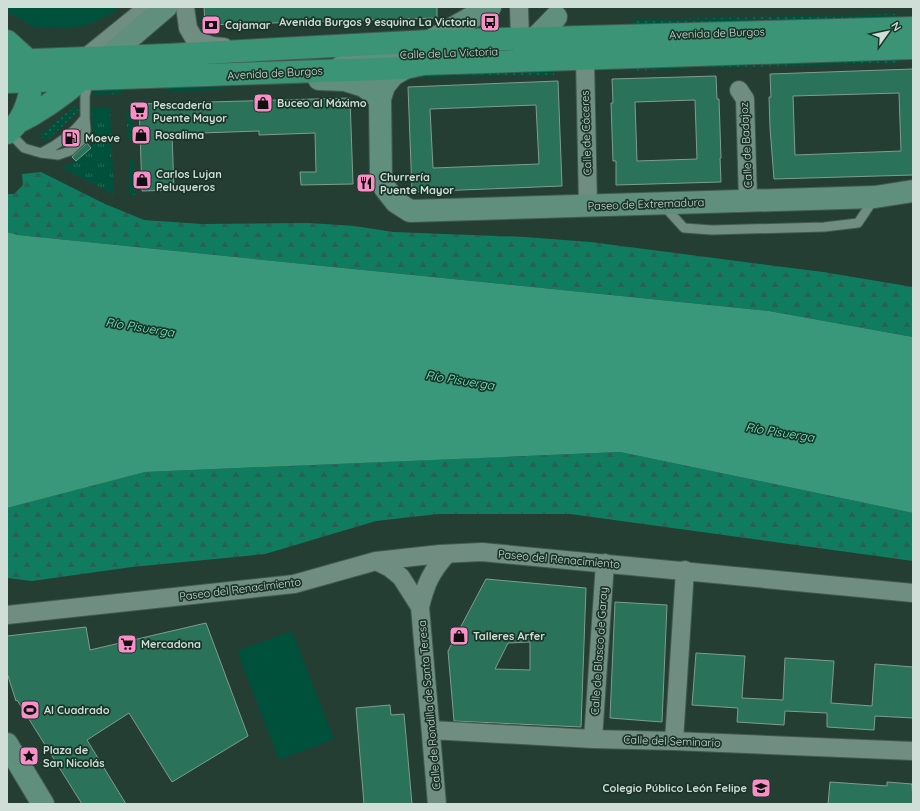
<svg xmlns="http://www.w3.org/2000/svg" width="920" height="811" font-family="Quicksand,sans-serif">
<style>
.grass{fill:url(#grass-tufts)}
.forest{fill:url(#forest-firs)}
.park{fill:#00513c}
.garden{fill:url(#garden-dots)}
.water{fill:#399879}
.building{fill:#2a725a;stroke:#7f9d91;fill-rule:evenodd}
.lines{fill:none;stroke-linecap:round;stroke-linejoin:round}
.lane-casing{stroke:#415951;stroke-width:11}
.street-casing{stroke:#415951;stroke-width:20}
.secondary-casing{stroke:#415951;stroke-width:24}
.highway-casing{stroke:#415951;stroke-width:24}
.lane{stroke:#708d81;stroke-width:9}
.street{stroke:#708d81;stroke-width:18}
.secondary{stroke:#608f7e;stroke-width:22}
.highway{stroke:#3c9476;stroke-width:22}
.labels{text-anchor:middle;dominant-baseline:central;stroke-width:3.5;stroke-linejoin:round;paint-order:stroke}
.poi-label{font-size:11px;font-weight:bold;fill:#cfdfd8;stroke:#1a342a;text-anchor:start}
.street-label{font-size:11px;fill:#cfdfd8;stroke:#1a342a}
.water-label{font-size:12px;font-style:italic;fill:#72f3c7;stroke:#1a342a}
</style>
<defs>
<pattern id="grass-tufts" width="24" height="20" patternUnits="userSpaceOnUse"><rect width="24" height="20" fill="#00513c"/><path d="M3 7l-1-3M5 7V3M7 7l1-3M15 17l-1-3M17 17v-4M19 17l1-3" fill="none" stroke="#246a57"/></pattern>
<pattern id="forest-firs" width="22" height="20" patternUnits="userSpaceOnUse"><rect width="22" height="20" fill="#107c5f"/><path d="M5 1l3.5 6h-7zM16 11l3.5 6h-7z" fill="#256252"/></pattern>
<pattern id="garden-dots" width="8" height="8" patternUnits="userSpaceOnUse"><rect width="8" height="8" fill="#00513c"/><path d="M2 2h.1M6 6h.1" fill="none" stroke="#246a57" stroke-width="1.8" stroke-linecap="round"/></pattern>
</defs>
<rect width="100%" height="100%" fill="#243e34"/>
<path class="grass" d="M211 85 227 90 167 91V86Z
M121 88V94L93 95V89Z
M91 108H110L114 194 62 168C96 153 95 142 91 108Z
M126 111H132L133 140H128Z
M129 160H134L135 195H130Z"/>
<path class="forest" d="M41 172 105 204 144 220 202 224 309 223 355 226 393 232 525 237 590 242 823 272 913 287V337L769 311 18 235 7 232V194H14L23 185 22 174Z
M620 452 913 513V561L570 514H438L376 521 265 554 132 567 32 581 7 578V508L144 472Z"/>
<path class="park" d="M7 7H118L115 12 84 26 59 28 34 27 8 12Z
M292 631 334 739 279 760 237 651Z"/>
<path class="garden" d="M896 14V19L634 27V20Z
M898 58 897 63 664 69 631 71 630 66Z
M554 69V75L399 78 406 73Z
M75 106 79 111 46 141 40 135Z"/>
<path class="water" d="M7 232 18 235 769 311 913 337V513L620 452 145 472 7 508Z"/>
<path class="building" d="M204 7H437V18L205 25Z
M913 69V175L774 179 770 128 769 97H771L770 74ZM899 93 901 151 795 155 793 96Z
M716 76 717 99H719L721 158H720L721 182 616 185V161H613L611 103H613L612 79ZM695 100 697 159 637 161 635 102Z
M558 81 562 186 412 192 408 87ZM536 105 539 164 433 168 430 109Z
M350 98 353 184 301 185 300 172H316L315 133 259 135V131L172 134 174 190 142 191 139 104Z
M87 143 91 148 76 161 72 157Z
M486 579 586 588 581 727 454 721 448 651ZM530 642V670L495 669 508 643Z
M615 602 667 605 662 722 610 718Z
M206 623 248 736 172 782 129 713 87 740 126 804H82L17 700 16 701 7 673V636L86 627 90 650Z
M696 653 745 656 742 698 783 700 785 658 834 661 831 703 872 706 875 664 913 667V718L875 716 874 730 827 727V713L785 711 784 725 737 722 738 708 692 705Z
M390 705 391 715 404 714 412 804H364L356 708Z
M830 782 887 786V782L912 784 913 804H828Z"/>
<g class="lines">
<defs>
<path id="lane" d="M9 132 24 148 41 153C59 144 73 134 85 118V96L89 79
M41 153 58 155 70 151 84 138 86 130 85 118
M664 206 684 228 712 230 824 227 858 223 874 199"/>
<path id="street" d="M185 7 188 28 195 40 212 46 224 47
M519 7 520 39 529 48
M85 58 148 7
M585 59 588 206
M739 90 745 99 748 201
M376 561 390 568 401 577 420 607
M7 615 294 584 376 561 440 554 482 552 913 593
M431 730 593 739 674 741 913 751
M593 739 605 563
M674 741 685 570
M437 804 420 607C426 583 431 572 447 554"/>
<path id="secondary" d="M430 41 490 7
M525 49 556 17
M97 66 166 7
M341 67 367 59 412 53 451 52
M405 68 393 75 384 86 380 99 381 176 385 188 396 202 410 211 875 197 913 191
M319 79 345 80 364 86 380 99
M7 744 43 804"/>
<path id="highway" d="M7 41 29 61
M7 61 166 55 430 41 913 28
M7 82 379 69 405 68 423 64 913 48
M17 123C41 111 62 96 82 79
M7 133C22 123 29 100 32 83 32 78 31 73 30 68"/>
</defs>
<use href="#lane" class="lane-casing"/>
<use href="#street" class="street-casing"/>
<use href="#secondary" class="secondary-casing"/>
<use href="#highway" class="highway-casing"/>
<use href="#lane" class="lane"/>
<use href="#street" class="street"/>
<use href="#secondary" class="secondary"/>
<use href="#highway" class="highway"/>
</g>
<defs>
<symbol id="bus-square" viewBox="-11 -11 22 22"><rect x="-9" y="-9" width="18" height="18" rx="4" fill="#fa8fc7" stroke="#1a342a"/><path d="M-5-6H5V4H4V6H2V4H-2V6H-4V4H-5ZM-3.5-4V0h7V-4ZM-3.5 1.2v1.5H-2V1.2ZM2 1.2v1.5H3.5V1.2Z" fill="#111"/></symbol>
<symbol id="bank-square" viewBox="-11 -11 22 22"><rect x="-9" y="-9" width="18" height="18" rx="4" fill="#fa8fc7" stroke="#1a342a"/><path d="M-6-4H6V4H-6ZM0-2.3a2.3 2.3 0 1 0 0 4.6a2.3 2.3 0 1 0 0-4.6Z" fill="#111"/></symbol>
<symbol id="shop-square" viewBox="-11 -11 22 22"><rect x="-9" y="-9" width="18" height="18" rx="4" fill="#fa8fc7" stroke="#1a342a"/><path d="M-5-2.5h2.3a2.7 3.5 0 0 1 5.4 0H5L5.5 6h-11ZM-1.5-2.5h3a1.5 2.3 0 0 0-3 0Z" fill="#111"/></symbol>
<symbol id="supermarket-square" viewBox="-11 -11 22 22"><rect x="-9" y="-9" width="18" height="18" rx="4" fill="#fa8fc7" stroke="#1a342a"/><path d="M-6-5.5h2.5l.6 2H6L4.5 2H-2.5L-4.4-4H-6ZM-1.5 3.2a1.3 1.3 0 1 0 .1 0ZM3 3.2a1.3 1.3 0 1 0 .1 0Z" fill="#111"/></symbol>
<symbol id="fuel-square" viewBox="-11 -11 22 22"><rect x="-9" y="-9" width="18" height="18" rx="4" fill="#fa8fc7" stroke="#1a342a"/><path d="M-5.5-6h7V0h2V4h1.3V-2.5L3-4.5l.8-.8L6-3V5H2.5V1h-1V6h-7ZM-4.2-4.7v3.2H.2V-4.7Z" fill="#111"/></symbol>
<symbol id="restaurant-square" viewBox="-11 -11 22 22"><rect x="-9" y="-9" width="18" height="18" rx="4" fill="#fa8fc7" stroke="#1a342a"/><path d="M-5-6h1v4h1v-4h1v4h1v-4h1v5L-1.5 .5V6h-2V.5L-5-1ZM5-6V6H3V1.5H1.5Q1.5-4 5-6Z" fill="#111"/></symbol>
<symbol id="stadium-square" viewBox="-11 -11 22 22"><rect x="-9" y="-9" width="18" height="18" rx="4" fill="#fa8fc7" stroke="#1a342a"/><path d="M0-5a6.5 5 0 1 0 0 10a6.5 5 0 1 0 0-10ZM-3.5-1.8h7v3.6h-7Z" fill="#111"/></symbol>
<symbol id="sight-square" viewBox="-11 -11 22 22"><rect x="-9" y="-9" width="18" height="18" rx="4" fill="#fa8fc7" stroke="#1a342a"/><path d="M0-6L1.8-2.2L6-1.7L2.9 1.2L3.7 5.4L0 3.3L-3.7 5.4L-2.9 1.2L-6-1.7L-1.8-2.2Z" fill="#111"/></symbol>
<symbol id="school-square" viewBox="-11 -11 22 22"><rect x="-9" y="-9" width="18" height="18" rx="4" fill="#fa8fc7" stroke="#1a342a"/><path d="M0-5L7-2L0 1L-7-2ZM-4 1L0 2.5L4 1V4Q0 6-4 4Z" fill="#111"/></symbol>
</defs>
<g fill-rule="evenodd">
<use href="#bus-square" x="479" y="11" width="22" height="22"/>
<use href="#bank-square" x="200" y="14" width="22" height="22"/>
<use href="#shop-square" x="252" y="92" width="22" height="22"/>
<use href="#supermarket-square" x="128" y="100" width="22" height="22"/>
<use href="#shop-square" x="130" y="124" width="22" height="22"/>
<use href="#fuel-square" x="60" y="127" width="22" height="22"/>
<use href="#shop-square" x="131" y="169" width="22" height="22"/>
<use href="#restaurant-square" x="355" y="172" width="22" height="22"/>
<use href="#shop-square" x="448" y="625" width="22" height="22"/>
<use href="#supermarket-square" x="116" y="633" width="22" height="22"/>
<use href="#stadium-square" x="19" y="699" width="22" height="22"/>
<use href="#sight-square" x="18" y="745" width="22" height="22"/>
<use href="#school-square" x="750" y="777" width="22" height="22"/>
</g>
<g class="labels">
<g class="poi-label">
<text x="476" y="22" text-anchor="end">Avenida Burgos 9 esquina La Victoria</text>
<text x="225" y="25">Cajamar</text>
<text x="277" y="103">Buceo al Máximo</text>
<text x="153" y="105">Pescadería<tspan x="153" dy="13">Puente Mayor</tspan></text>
<text x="155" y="135">Rosalima</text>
<text x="85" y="138">Moeve</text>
<text x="156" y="174">Carlos Lujan<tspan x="156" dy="13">Peluqueros</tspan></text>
<text x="380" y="177">Churrería<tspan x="380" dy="13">Puente Mayor</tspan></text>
<text x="473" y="636">Talleres Arfer</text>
<text x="141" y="644">Mercadona</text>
<text x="44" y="710">Al Cuadrado</text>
<text x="43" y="750">Plaza de<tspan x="43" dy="13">San Nicolás</tspan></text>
<text x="747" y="788" text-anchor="end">Colegio Público León Felipe</text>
</g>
<g class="street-label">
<text transform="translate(717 33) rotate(-2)">Avenida de Burgos</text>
<text transform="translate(449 53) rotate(-2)">Calle de La Victoria</text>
<text transform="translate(275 73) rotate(-3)">Avenida de Burgos</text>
<text transform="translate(586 133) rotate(-92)">Calle de Cáceres</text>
<text transform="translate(746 145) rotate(-93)">Calle de Badajoz</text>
<text transform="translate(646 204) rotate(-2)">Paseo de Extremadura</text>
<text transform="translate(559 559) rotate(5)">Paseo del Renacimiento</text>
<text transform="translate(240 589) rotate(-7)">Paseo del Renacimiento</text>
<text transform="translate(599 651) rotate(-86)">Calle de Blasco de Garay</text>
<text transform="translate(429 705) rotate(-95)">Calle de Rondilla de Santa Teresa</text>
<text transform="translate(672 741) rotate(2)">Calle del Seminario</text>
</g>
<g class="water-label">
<text transform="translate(140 327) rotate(9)">Río Pisuerga</text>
<text transform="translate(460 380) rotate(9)">Río Pisuerga</text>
<text transform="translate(780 432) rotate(9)">Río Pisuerga</text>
</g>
</g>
<rect width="920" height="811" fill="none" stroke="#cfdfd8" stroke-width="16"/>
<g transform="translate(888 32) rotate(57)" stroke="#1a342a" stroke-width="3" paint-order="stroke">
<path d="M0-3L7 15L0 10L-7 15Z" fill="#cfdfd8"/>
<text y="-6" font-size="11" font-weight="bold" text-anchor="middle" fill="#cfdfd8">N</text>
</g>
</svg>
